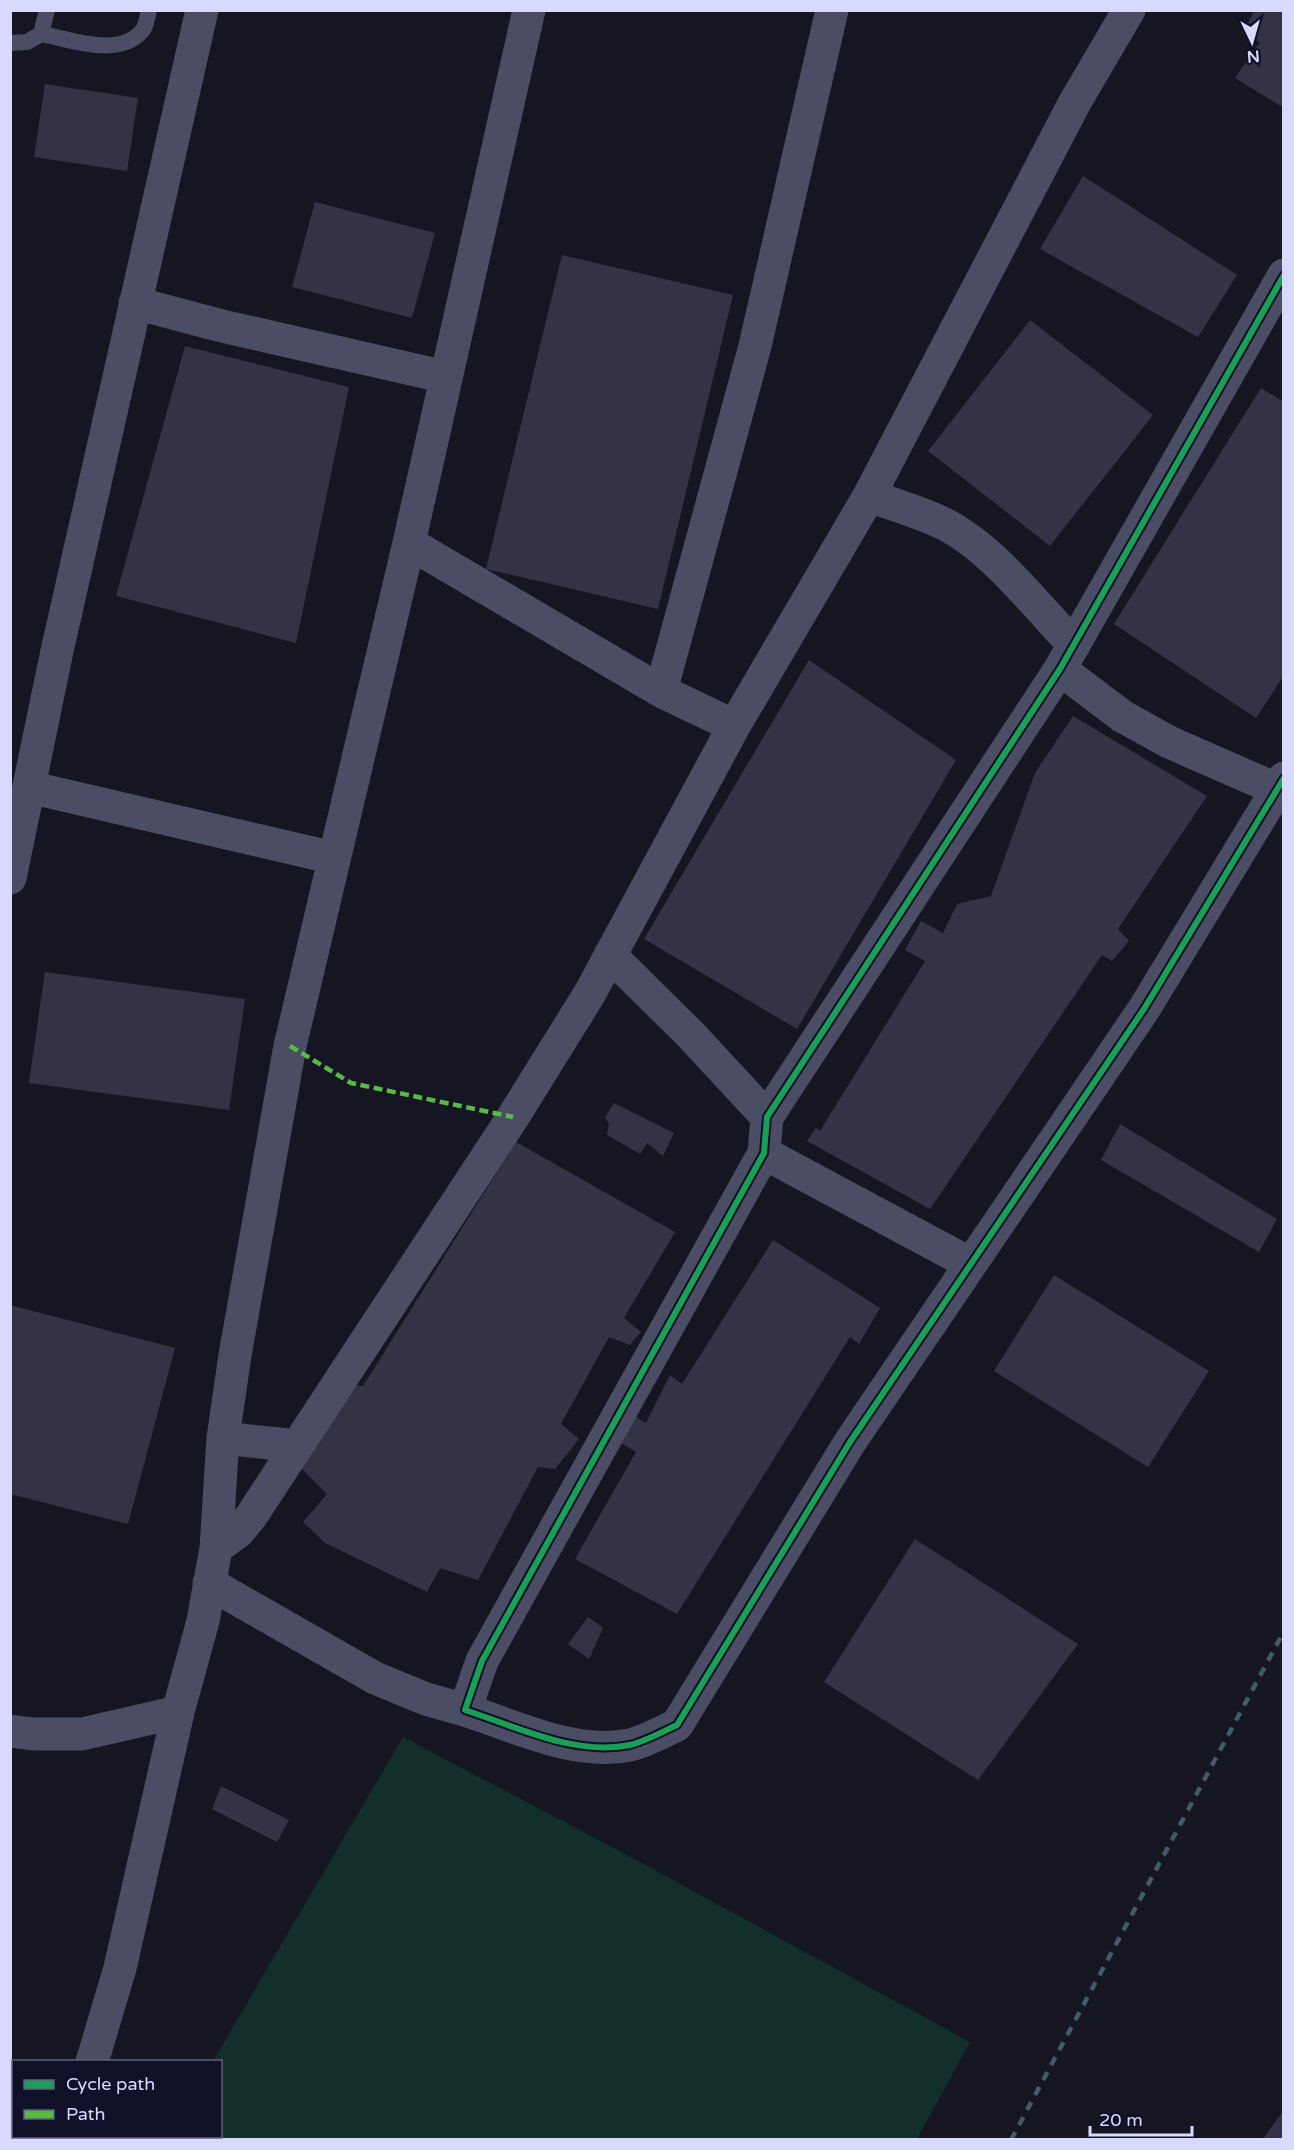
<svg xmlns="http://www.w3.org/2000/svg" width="1294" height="2150" font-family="'Varela Round',sans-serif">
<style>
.green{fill:#132f2b}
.building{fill:#343345}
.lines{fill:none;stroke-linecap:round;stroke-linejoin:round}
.service{stroke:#4a4d63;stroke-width:16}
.minor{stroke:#4a4d63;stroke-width:33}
.rail{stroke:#415c68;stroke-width:4.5;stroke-dasharray:9 8;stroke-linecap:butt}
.quiet{stroke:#58b947;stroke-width:4.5;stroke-dasharray:9 4.5;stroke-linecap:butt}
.cycleway-casing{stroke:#101028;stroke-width:10}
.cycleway{stroke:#1a9f57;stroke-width:6}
</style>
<rect width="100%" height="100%" fill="#161622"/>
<path class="green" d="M403 1737 614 1848 970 2042 917 2139H167L169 2137 220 2136V2062L213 2061Z"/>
<path class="building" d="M1255 10H1284V108L1235 78 1260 42 1242 33Z
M45 84 138 98 127 171 34 157Z
M1083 176 1237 275 1198 337 1040 249Z
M315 202 435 233 412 318 292 287Z
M562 255 733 295 658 609 486 569Z
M1030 320 1153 415 1050 546 928 451Z
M185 346 349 387 296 643 116 596Z
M1261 388 1284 402V675L1256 718 1114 624Z
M809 660 956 760 797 1029 644 939Z
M1073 716 1207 796 1118 929 1129 941 1112 961 1102 955 930 1209 807 1141 816 1128 820 1131 925 961 905 950 921 921 943 933 957 904 991 896 1035 773Z
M45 972 245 999 229 1110 29 1083Z
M614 1103 674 1133 663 1156 647 1143 640 1154 607 1135 609 1124 605 1117Z
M1120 1124 1277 1219 1259 1252 1101 1160Z
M516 1142 675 1232 624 1318 641 1332 630 1345 609 1337 561 1424 579 1439 555 1469 538 1467 478 1580 440 1568 427 1592 325 1543 303 1522 327 1494 298 1465 347 1384 363 1386Z
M773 1240 880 1308 859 1344 850 1337 677 1614 575 1559 636 1452 618 1441 632 1415 646 1423 670 1375 682 1384Z
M1054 1275 1209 1371 1148 1467 994 1371Z
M10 1305 175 1348 128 1524 10 1494Z
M915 1539 1078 1644 978 1780 824 1682Z
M588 1617 603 1628 589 1659 568 1644Z
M221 1786 289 1820 277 1842 212 1809Z
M1284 2110V2140H1262Z"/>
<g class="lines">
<path class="service" d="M41 34C70 39 118 58 141 32 146 28 147 17 149 10
M10 43 27 42 41 34 47 10"/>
<path class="minor" d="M1284 275 1060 669 767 1117 764 1153 482 1661 465 1710C517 1727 575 1756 630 1745 646 1741 662 1732 677 1725L850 1442 1144 1009 1284 778
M135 303 222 326 446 377
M869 496C892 504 916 511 938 521 990 544 1035 605 1074 645
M409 543 661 691
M1060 669 1122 716 1169 742 1276 789
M734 726 661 691 755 346 832 10
M29 787 334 858
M10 878 57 651 202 10
M610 955 691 1035 767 1117
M764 1153 971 1264
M223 1438 297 1446
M216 1548 238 1532 252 1515 513 1117 590 993 734 726 869 496 1075 102 1129 10
M209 1583 375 1678 426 1699 465 1710
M10 1731 33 1734H82L178 1712
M92 2062 120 1968 178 1712 203 1621 216 1548 223 1438 235 1355 290 1046 409 543 529 10
M69 2140 70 2136"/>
<path class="rail" d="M1011 2140 1284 1631"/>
<path class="quiet" d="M290 1046 351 1083 513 1117"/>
<defs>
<path id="cycleway" d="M1284 275 1060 669 767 1117 764 1153 482 1661 465 1710C517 1727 575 1756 630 1745 646 1741 662 1732 677 1725L850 1442 1144 1009 1284 778"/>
</defs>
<use href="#cycleway" class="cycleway-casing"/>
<use href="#cycleway" class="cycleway"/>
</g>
<rect width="1294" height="2150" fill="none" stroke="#d7d9ff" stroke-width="24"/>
<rect x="12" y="2060" width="210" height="78" fill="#101028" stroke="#60607e" stroke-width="1.5"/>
<rect x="24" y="2080" width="30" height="9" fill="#1a9f57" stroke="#60607e" stroke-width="1.5"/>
<text x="66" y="2090" font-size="18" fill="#d7d9ff">Cycle path</text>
<rect x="24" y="2110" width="30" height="9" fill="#58b947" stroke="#60607e" stroke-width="1.5"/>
<text x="66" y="2120" font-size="18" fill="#d7d9ff">Path</text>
<g transform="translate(1252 42) rotate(175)" stroke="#101028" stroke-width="4.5" paint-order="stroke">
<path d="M0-4.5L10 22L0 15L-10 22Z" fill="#d7d9ff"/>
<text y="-9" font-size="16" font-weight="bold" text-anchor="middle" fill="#d7d9ff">N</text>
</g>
<path d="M1090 2126v9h102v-9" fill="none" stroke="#d7d9ff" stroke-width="3"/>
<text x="1099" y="2126" font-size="18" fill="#d7d9ff" stroke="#101028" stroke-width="4.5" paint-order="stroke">20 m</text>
</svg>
